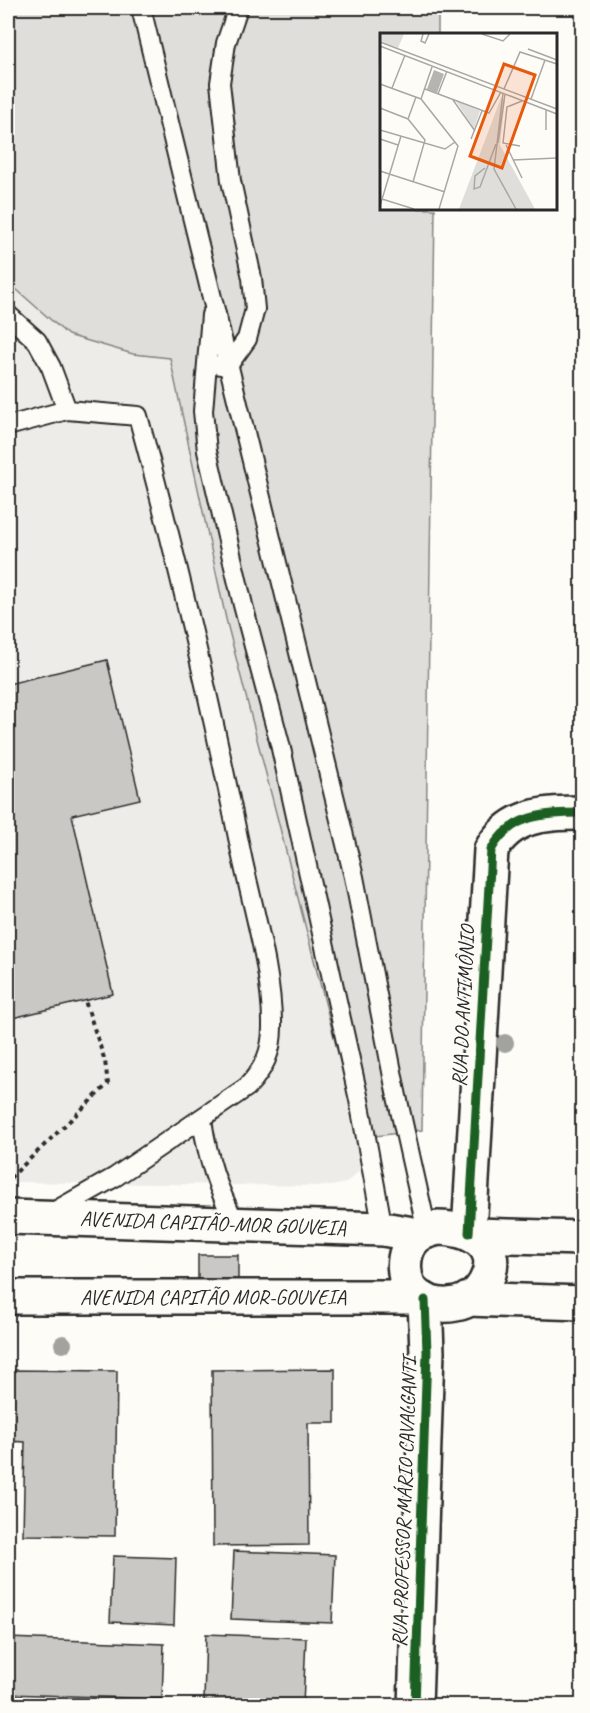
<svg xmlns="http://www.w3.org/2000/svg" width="590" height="1713" font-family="Caveat,sans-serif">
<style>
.built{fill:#edece8}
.green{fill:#dfdeda;stroke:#858482;stroke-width:1.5}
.building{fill:#c9c8c4;stroke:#2b2b2b;stroke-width:1.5}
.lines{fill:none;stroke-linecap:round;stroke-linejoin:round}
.service-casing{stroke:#2b2b2b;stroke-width:22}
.minor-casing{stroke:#2b2b2b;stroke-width:38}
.secondary-casing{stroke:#2b2b2b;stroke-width:38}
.path{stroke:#2b2b2b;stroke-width:4;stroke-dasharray:4.5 4.5;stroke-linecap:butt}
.service{stroke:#fdfcf7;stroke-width:18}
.minor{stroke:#fdfcf7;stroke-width:33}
.secondary{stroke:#fdfcf7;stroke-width:33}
.cycleway-casing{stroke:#fdfcf7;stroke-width:13}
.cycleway{stroke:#1b5e20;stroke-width:9}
.tree{fill:#a2a29f}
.labels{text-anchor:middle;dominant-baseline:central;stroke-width:4.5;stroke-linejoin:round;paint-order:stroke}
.street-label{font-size:21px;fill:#2b2b2b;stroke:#fdfcf7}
.inset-road{fill:none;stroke:#a9a8a5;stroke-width:1.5}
.view{fill:#e8590c;fill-opacity:0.15;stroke:#e8590c;stroke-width:3}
.inset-edge{fill:none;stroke:#2b2b2b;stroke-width:3}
</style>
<rect width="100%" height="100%" fill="#fdfcf7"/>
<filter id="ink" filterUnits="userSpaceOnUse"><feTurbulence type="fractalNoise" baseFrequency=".0167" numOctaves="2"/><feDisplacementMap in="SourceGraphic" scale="12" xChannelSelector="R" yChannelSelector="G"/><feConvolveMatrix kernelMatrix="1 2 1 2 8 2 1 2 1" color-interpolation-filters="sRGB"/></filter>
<g filter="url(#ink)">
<path class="built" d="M8 282 68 335 133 354 170 358 226 619 360 1138 363 1156 359 1171 346 1183 332 1186 8 1182Z"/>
<path class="green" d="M8 8H438V34H382V208L435 209 422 1130 360 1138 226 619 170 358 133 354 68 335 8 282Z"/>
<path class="building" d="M107 660 140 799 72 815 113 994 8 1019V684Z
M198 1255H238V1288H198Z
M335 1369V1423H308L309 1545 213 1546 212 1370Z
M8 1370 117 1371 115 1536 23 1535 25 1442 8 1441Z
M234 1551 335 1555 332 1623 231 1619Z
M113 1556 176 1558 174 1625 110 1622Z
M206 1634 306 1638 303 1705 204 1701Z
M8 1638 164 1644 162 1699 8 1694Z"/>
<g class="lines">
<defs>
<path id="service" d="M141 8 354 877 396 1092 427 1231
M8 315 37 341 51 367 67 410
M211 315 203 411 207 451 243 605 280 744 359 1100 383 1229
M220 365 229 364 247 339 255 309 252 278 231 181 220 83 226 43 238 8
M8 426 67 410 138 416C178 561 212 709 242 857 253 909 273 975 272 1027 272 1052 264 1069 247 1087L115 1177 48 1215
M202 1120C208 1160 217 1188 236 1224"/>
<path id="minor" d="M469 1233 491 850C511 814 545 813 582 813
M415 1706 427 1352 425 1300"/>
<path id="secondary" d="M8 1217 383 1229 419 1235
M438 1228C469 1228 505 1245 485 1283 473 1306 441 1311 420 1298 400 1285 400 1252 416 1237 422 1232 430 1230 438 1228Z
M476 1235 582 1238
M8 1297H418
M468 1299 582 1303"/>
</defs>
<use href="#service" class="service-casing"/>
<use href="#minor" class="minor-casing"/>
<use href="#secondary" class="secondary-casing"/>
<path class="path" d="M10 1178 108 1084 105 1061 85 1001"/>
<use href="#service" class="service"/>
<use href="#minor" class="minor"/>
<use href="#secondary" class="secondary"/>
<defs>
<path id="cycleway" d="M469 1233 491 850C511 814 545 813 582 813
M415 1706 427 1352 425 1300"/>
</defs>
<use href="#cycleway" class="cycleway-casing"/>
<use href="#cycleway" class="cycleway"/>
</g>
<g class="tree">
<circle cx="505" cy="1043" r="9"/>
<circle cx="63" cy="1344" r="9"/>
</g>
</g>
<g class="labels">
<g class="street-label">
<text transform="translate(463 1006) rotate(-87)">RUA DO ANTIMÔNIO</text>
<text transform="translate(213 1223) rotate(2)">AVENIDA CAPITÃO-MOR GOUVEIA</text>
<text x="213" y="1297">AVENIDA CAPITÃO MOR-GOUVEIA</text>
<text transform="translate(404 1502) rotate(-88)">RUA PROFESSOR MÁRIO CAVALCANTI</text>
</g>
</g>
<g transform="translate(380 33)">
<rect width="177" height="177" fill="#fdfcf7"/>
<path d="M0 1H24L18 15 0 9ZM121 65 125 66 120 112 155 176H79ZM76 68 100 78 94 96Z" fill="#dfdeda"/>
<path d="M54 37 64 41 57 60 47 56Z" fill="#b5b4b1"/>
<path class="inset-road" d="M43 1 41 8 45 10 49 1M102 1 123 8 130 1M0 9 177 76M0 13 177 81M148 16 177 27M0 51 41 66 78 113 59 176M12 55 25 22M45 56 109 80 121 59M124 56 140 19 177 31M123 60 114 136 136 176M58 61 67 38M41 66 52 34M151 66 165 27M73 67 95 98M0 75 28 86 45 107 33 149M28 86 36 64M0 97 65 116 75 109M166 97V77M0 106 18 112M91 106 102 78M118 110 125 61M126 112 142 145M140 113 123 110 127 74 142 68M133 127 177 125M105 135 95 143 94 156 100 154 116 111M0 138 65 159M2 166 34 176M0 173 21 103"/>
<path class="view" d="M124 31 155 42 122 135 90 123Z"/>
<rect width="177" height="177" class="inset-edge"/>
</g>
<rect width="590" height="1713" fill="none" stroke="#fdfcf7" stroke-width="30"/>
<rect x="15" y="15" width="560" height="1683" fill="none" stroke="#2b2b2b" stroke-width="2" filter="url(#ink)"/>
</svg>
